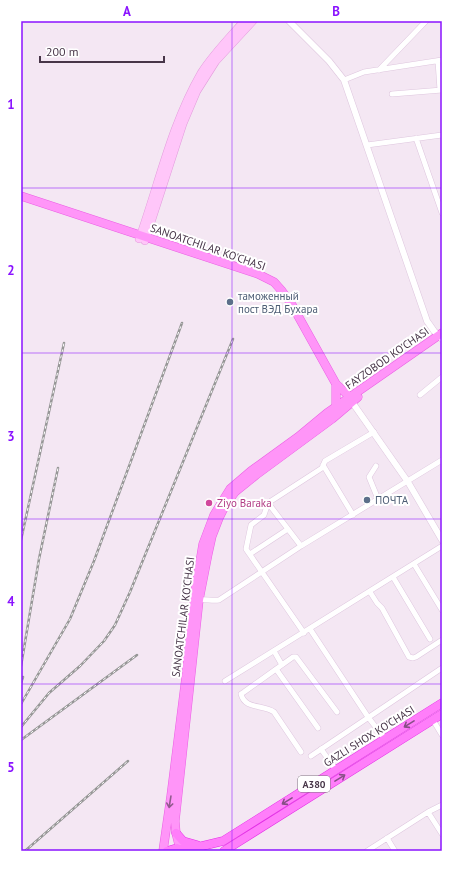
<svg xmlns="http://www.w3.org/2000/svg" width="463" height="872" font-family="'PT Sans',sans-serif">
<style>
.lines{fill:none;stroke-linecap:round;stroke-linejoin:round}
.minor-casing{stroke:#dec6de;stroke-width:6}
.tertiary-casing{stroke:#dec6de;stroke-width:7}
.secondary-casing{stroke:#e39cdc;stroke-width:8}
.primary-casing{stroke:#ea5fe3;stroke-width:9}
.trunk-casing{stroke:#e32fe5;stroke-width:9}
.minor{stroke:#fff;stroke-width:5}
.tertiary{stroke:#fff;stroke-width:6}
.secondary{stroke:#ffc6f9;stroke-width:7}
.primary{stroke:#ff95f8;stroke-width:8}
.trunk{stroke:#ff7efa;stroke-width:8}
.rail-casing{stroke:#969696;stroke-width:2.5}
.rail{stroke:#fff;stroke-width:1;stroke-dasharray:3;stroke-linecap:butt}
.oneway{stroke:#874f86}
.oneway2{stroke:#915b8e}
.grid{fill:none;stroke:#8a13ff;stroke-width:1;stroke-opacity:0.55}
.service-dot{fill:#5c6f8a;stroke:#fff;stroke-width:1.5}
.hotel-dot{fill:#d1479c;stroke:#fff;stroke-width:1.5}
.labels{text-anchor:middle;dominant-baseline:central;stroke-width:4;stroke-linejoin:round;paint-order:stroke}
.shield{fill:#fff;stroke:#7e727f;stroke-width:1}
.shield-label{font-size:10px;font-weight:bold;fill:#473548}
.street-label{font-size:11px;fill:#473548;stroke:#fff}
.service-label{font-size:11px;fill:#4e5e75;stroke:#fff;text-anchor:start}
.hotel-label{font-size:11px;fill:#b23c85;stroke:#fff;text-anchor:start}
.neatline{fill:none;stroke:#8a13ff;stroke-width:1.5}
.grid-label{font-size:13px;text-anchor:middle;font-weight:bold;fill:#8a13ff}
</style>
<rect width="100%" height="100%" fill="#f4e7f3"/>
<g class="lines">
<defs>
<path id="minor" d="M438 61 440 90
M379 70 426 21
M344 80 364 72 442 60
M392 94 442 90
M416 138 442 213
M367 145 442 135
M420 395 442 377
M323 465 353 515
M376 466 369 477 378 499
M268 503 301 546
M250 554 288 529
M414 564 442 610
M393 577 430 639
M370 592 377 603 382 608 409 657 413 658 416 657 442 640
M199 600C206 599 212 601 219 600L301 546 442 460
M310 629 368 717 385 739
M304 633 246 549 251 525 264 515 268 503 322 468 325 461 374 432
M274 651 282 665
M276 669 318 728
M225 681 442 546
M433 720 442 735
M321 749 336 770
M301 752 274 712C263 704 245 710 241 694L244 692 293 657H296L337 712
M311 756 442 668
M428 812 442 834
M387 838 395 851
M367 851 428 812 442 805"/>
<path id="tertiary" d="M289 21 329 61 344 80 427 321 434 331 442 339
M352 402 408 482 442 540"/>
<path id="secondary" d="M139 239C159 183 171 125 201 73 213 54 229 38 244 21
M145 241 183 124 197 91 216 61 253 21"/>
<path id="primary" d="M21 196 258 274 274 282 282 291 292 305 336 384 350 397 352 401
M336 409V384
M180 849 176 833 175 821 199 600 208 554 212 536 219 518 226 504 235 492 256 475 332 419 358 397
M163 851 171 796 186 677 194 598 203 544 214 515 230 489 251 471 298 437 327 413 442 333"/>
<path id="trunk" d="M176 833 183 841 197 845
M180 849 198 847 223 841 442 703
M167 851 177 848 183 851
M224 851 442 714"/>
</defs>
<use href="#minor" class="minor-casing"/>
<use href="#tertiary" class="tertiary-casing"/>
<use href="#secondary" class="secondary-casing"/>
<use href="#primary" class="primary-casing"/>
<use href="#trunk" class="trunk-casing"/>
<use href="#minor" class="minor"/>
<use href="#tertiary" class="tertiary"/>
<use href="#secondary" class="secondary"/>
<use href="#primary" class="primary"/>
<use href="#trunk" class="trunk"/>
<defs>
<path id="rail" d="M21 540 64 343
M21 666 39 559 58 468
M21 683 23 677
M21 704 70 619 94 561 182 323
M21 727 49 693 80 666 104 641 115 625 130 592 233 339
M21 740 137 655
M25 851 128 761"/>
</defs>
<use href="#rail" class="rail-casing"/>
<use href="#rail" class="rail"/>
</g>
<defs><path id="oneway-shaft" d="M-6 0H5M1.5-3L5.5 0L1.5 3" fill="none" stroke-width="1.6" stroke-linecap="round" stroke-linejoin="round"/></defs>
<g class="oneway">
<use href="#oneway-shaft" transform="translate(409 724) rotate(148)"/>
<use href="#oneway-shaft" transform="translate(340 778) rotate(-32)"/>
<use href="#oneway-shaft" transform="translate(287 801) rotate(148)"/>
</g>
<use class="oneway2" href="#oneway-shaft" transform="translate(170 802) rotate(99)"/>
<path class="grid" d="M232 21V851M21 188H442M21 353H442M21 519H442M21 684H442"/>
<g class="service-dot">
<circle cx="230" cy="302" r="4"/>
<circle cx="367" cy="500" r="4"/>
</g>
<circle class="hotel-dot" cx="209" cy="503" r="4"/>
<g class="labels">
<rect class="shield" x="298" y="776" width="32" height="16" rx="3"/>
<g class="shield-label">
<text x="314" y="784">A380</text>
</g>
<g class="street-label">
<text transform="translate(208 247) rotate(19)">SANOATCHILAR KO'CHASI</text>
<text transform="translate(387 358) rotate(-35)">FAYZOBOD KO'CHASI</text>
<text transform="translate(183 617) rotate(-83)">SANOATCHILAR KO'CHASI</text>
<text transform="translate(369 736) rotate(-32)">GAZLI SHOX KO'CHASI</text>
</g>
<g class="service-label">
<text x="238" y="296">таможенный<tspan x="238" dy="13">пост ВЭД Бухара</tspan></text>
<text x="375" y="500">ПОЧТА</text>
</g>
<g class="hotel-label">
<text x="217" y="503">Ziyo Baraka</text>
</g>
</g>
<rect width="463" height="872" fill="none" stroke="#ffffff" stroke-width="44"/>
<path d="M40 56v6h124v-6" fill="none" stroke="#473548" stroke-width="2"/>
<text x="46" y="56" font-size="12" fill="#473548" stroke="#ffffff" stroke-width="3" paint-order="stroke">200 m</text>
<rect x="22" y="22" width="419" height="828" class="neatline"/>
<g class="grid-label">
<text x="127" y="16">A</text>
<text x="336" y="16">B</text>
<text x="11" y="109">1</text>
<text x="11" y="275">2</text>
<text x="11" y="441">3</text>
<text x="11" y="606">4</text>
<text x="11" y="772">5</text>
</g>
</svg>
